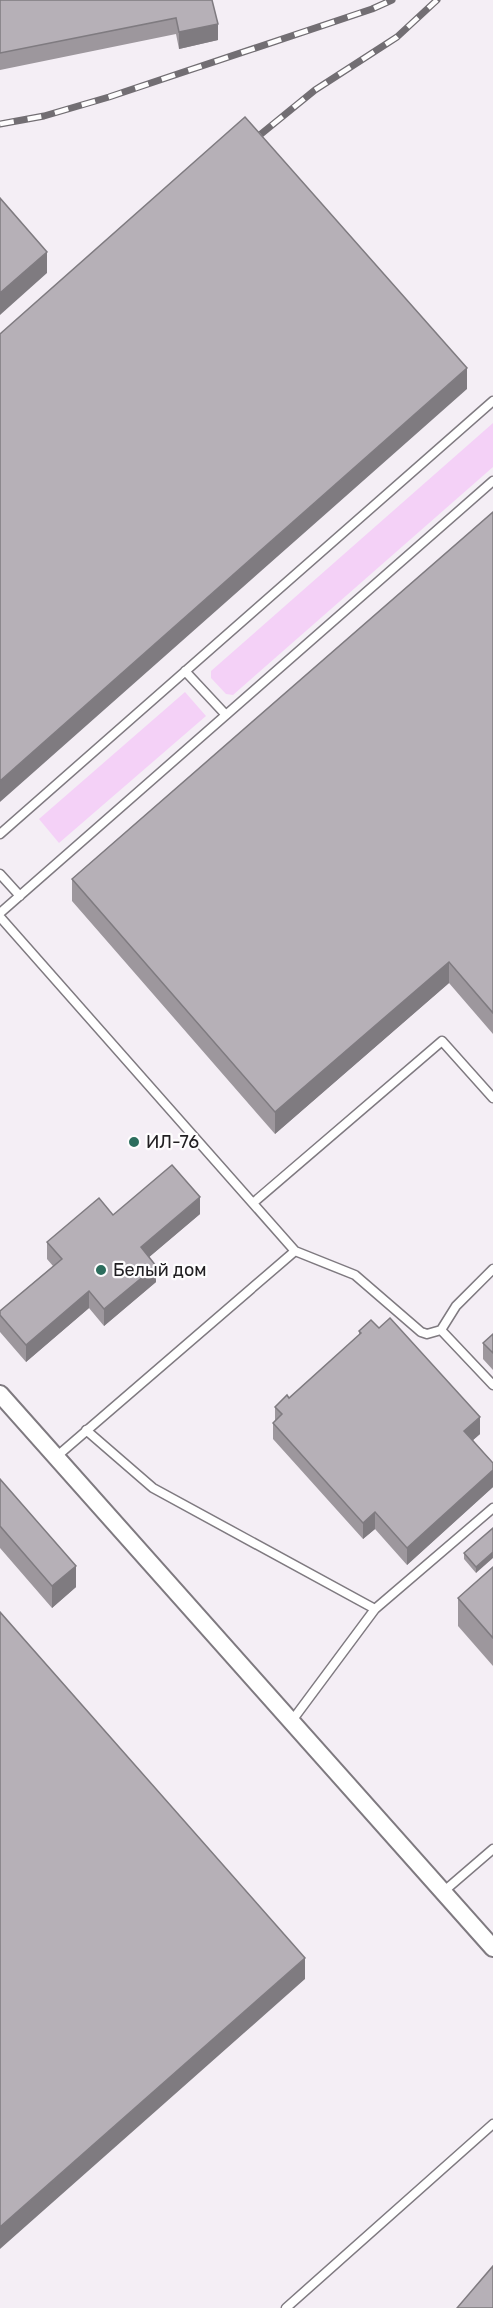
<svg xmlns="http://www.w3.org/2000/svg" width="493" height="2308" font-family="Rubik,sans-serif">
<style>
.grass{fill:#f4d1f7}
.lines{fill:none;stroke-linecap:round;stroke-linejoin:round}
.service-casing{stroke:#7f7a80;stroke-width:11}
.minor-casing{stroke:#7f7a80;stroke-width:20}
.service{stroke:#fff;stroke-width:8}
.minor{stroke:#fff;stroke-width:16}
.rail-casing{stroke:#726e73;stroke-width:7}
.rail{stroke:#fefdfe;stroke-width:4.5;stroke-dasharray:14;stroke-linecap:butt}
.wall{fill:#9d979d}
.shaded-wall{fill:#7f7b80}
.building{fill:#b6b0b7;stroke:#7f7b80;stroke-width:1.5}
.poi-dot{fill:#2c6d5d;stroke:#fefdfe;stroke-width:2}
.labels{text-anchor:middle;dominant-baseline:central;stroke-width:4.5;stroke-linejoin:round;paint-order:stroke}
.poi-label{font-size:18px;fill:#211f22;stroke:#fefdfe;text-anchor:start}
</style>
<rect width="100%" height="100%" fill="#f4eef5"/>
<path class="grass" d="M493 423V467L233 695 226 694 211 678V671Z
M185 692 206 716 59 843 39 819Z"/>
<g class="lines">
<defs>
<path id="service" d="M185 671 226 715
M0 834 493 401
M0 874 20 896
M0 913 493 481
M0 917 295 1251 355 1275 421 1332 427 1334 441 1330 456 1306 493 1269
M253 1203 442 1041 493 1098
M441 1330 493 1385
M86 1430 153 1488 375 1609
M56 1457 295 1251
M291 1722 375 1609 493 1508
M443 1892 493 1849
M286 2308 493 2124"/>
<path id="minor" d="M0 1394 493 1948"/>
</defs>
<use href="#service" class="service-casing"/>
<use href="#minor" class="minor-casing"/>
<use href="#service" class="service"/>
<use href="#minor" class="minor"/>
<defs>
<path id="rail" d="M0 124 44 116 109 97 372 9 392 0
M250 143 315 90 397 37 437 0"/>
</defs>
<use href="#rail" class="rail-casing"/>
<use href="#rail" class="rail"/>
</g>
<path class="wall" d="M0 0H212L218 40 179 49 176 34 0 70Z
M493 512V1034L449 983 275 1134 72 901V879Z
M200 1214 149 1257 156 1282 104 1326 89 1308 26 1362 0 1332V1311L53 1266 47 1259V1242L113 1215Z
M359 1331 480 1434 473 1440 493 1463V1487L407 1565 375 1529 363 1539 273 1439V1423L275 1421V1407L289 1398 359 1335Z
M493 1334V1370L483 1359V1343Z
M0 1479 76 1587 52 1608 0 1548Z
M493 1528 476 1573 464 1559V1553Z
M493 1567V1666L458 1626V1598Z"/>
<path class="shaded-wall" d="M218 24V40L179 49V32Z
M47 252V273L0 315V293Z
M467 368V389L0 802V781Z
M449 962V983L275 1134V1112Z
M200 1197V1214L141 1264V1247Z
M156 1266V1282L104 1326V1309Z
M89 1291V1308L26 1362V1345Z
M480 1417V1434L464 1448V1431Z
M493 1470V1487L407 1565V1548Z
M375 1512V1529L363 1539V1523Z
M493 1552V1558L476 1573V1567Z
M76 1566V1587L52 1608V1586Z
M305 1958V1979L0 2249V2227Z"/>
<path class="building" d="M0 0H212L218 24 179 32 176 18 0 53Z
M245 117 467 368 0 781V334Z
M0 198 47 252 0 293Z
M493 512V1013L449 962 275 1112 72 879Z
M172 1165 200 1197 141 1247 156 1266 104 1309 89 1291 26 1345 0 1315V1311L62 1259 47 1242 99 1198 113 1215Z
M390 1318 480 1417 464 1431 493 1463V1470L407 1548 375 1512 363 1523 273 1423 282 1414 275 1407 287 1395 289 1398 361 1333 359 1331 371 1320 379 1328Z
M493 1334V1353L483 1343Z
M0 1479 76 1566 52 1586 0 1526Z
M493 1528V1552L476 1567 464 1553Z
M493 1567V1638L458 1598Z
M0 1612 305 1958 0 2227Z
M493 2266V2308H457Z"/>
<g class="poi-dot">
<circle cx="134" cy="1142" r="6"/>
<circle cx="101" cy="1270" r="6"/>
</g>
<g class="labels">
<g class="poi-label">
<text x="146" y="1142">ИЛ-76</text>
<text x="113" y="1270">Белый дом</text>
</g>
</g>
</svg>
